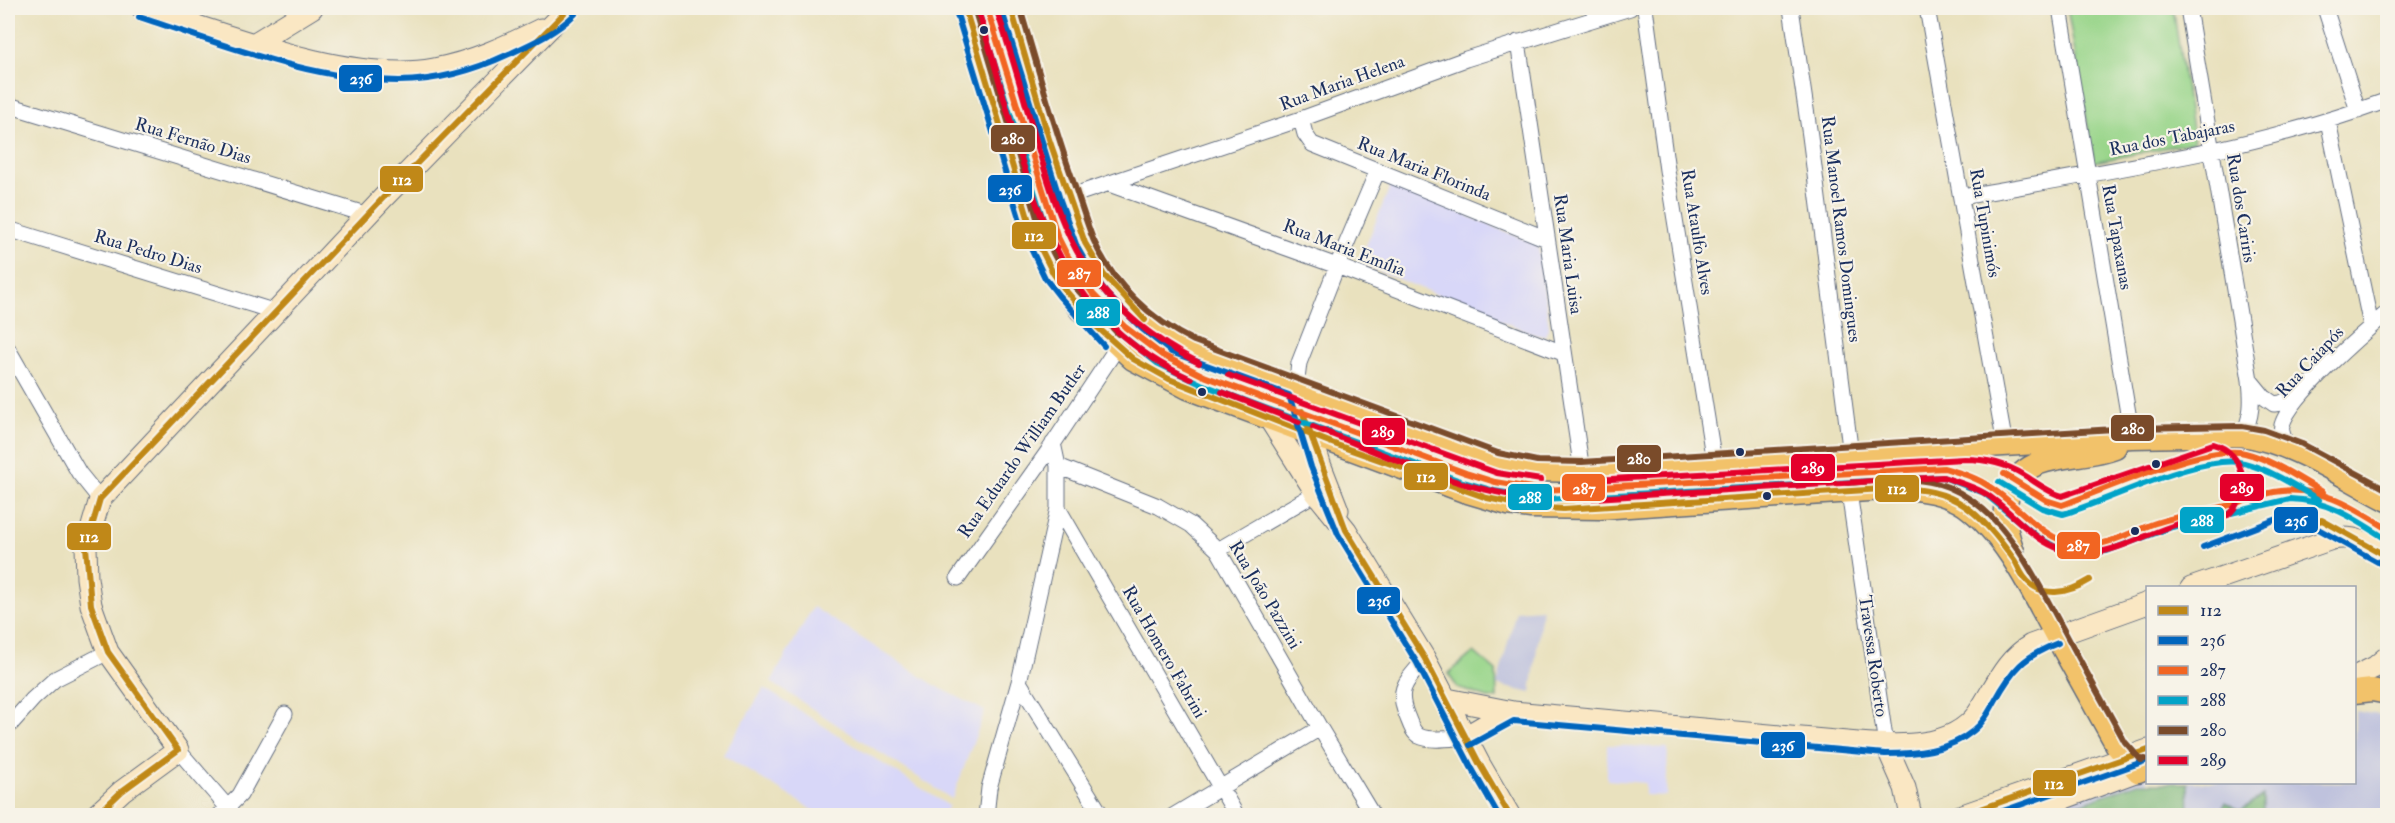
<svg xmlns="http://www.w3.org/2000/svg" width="2395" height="823" font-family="'IM FELL Double Pica',serif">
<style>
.built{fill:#d8d7f8}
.industrial{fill:#bfc2dd}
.green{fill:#99d58a;stroke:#5a8274;stroke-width:1.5}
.forest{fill:#7ab676;stroke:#4a726a;stroke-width:1.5}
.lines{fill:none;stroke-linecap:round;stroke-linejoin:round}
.street-casing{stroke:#636d80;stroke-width:17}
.secondary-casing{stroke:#636d80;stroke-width:23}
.primary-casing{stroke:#636d80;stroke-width:25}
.street{stroke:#fff;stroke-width:15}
.secondary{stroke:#fae7c3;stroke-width:21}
.primary{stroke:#f2c26a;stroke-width:22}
.bus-1-casing{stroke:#f7f3e8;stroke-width:10}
.bus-2-casing{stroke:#f7f3e8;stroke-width:10}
.bus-3-casing{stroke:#f7f3e8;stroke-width:10}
.bus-4-casing{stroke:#f7f3e8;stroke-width:10}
.bus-5-casing{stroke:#f7f3e8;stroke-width:10}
.bus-6-casing{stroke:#f7f3e8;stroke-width:10}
.bus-1{stroke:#c08818;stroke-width:6}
.bus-2{stroke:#0065bd;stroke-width:6}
.bus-3{stroke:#f26522;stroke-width:6}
.bus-4{stroke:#01a3c8;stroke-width:6}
.bus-5{stroke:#7a4b2a;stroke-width:6}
.bus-6{stroke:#e4002b;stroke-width:6}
.bus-dot{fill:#1b2f5e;stroke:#f7f3e8;stroke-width:2}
.labels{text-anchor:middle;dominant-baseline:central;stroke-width:4.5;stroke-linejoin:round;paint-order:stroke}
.street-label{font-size:18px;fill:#1b2f5e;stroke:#f7f3e8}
.line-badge{stroke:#f7f3e8;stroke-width:2}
.badge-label{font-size:16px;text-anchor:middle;font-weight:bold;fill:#fff}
</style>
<rect width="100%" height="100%" fill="#f7f3e8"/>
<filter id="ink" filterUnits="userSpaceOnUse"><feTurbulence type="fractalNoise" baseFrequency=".0167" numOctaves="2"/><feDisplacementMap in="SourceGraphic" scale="12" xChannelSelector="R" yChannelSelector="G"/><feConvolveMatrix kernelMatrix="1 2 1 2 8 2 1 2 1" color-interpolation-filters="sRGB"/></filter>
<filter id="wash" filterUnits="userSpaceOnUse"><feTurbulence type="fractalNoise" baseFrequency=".008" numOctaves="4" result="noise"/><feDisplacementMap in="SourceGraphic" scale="24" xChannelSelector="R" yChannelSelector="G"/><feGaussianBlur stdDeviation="1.35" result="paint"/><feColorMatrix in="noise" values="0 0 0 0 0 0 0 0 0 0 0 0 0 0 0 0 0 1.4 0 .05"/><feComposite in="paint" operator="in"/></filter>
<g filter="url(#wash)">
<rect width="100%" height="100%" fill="#e9e1be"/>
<path class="built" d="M1391 184 1538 245 1549 326 1545 336 1536 335 1359 263Z
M813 607 936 686 985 711 952 799 771 682Z
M764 688 949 806 943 815H821L723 755Z
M1607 745 1668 748 1666 796 1645 795V783L1607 780Z"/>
<path class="industrial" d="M1542 609 1531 693 1497 685 1516 611Z
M2355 711 2387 716V815L2024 816 2147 773 2148 782H2354Z"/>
<path class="green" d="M2067 8H2173L2194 142 2094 162Z
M1474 652 1496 671 1497 698H1488L1458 688 1448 674Z"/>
<path class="forest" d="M2138 783H2188L2189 815H2049Z
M2263 796V815H2220L2225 802 2240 811Z"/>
</g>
<g filter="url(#ink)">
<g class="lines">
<defs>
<path id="street" d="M1645 8 1667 170 1714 462
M1791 8 1810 136 1851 455
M1927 8 2005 445
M2060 8 2132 437
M2188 8 2250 380C2252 400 2253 417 2242 435
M2325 8 2358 111
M1518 42 1582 471
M8 105 368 215
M1301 119 1305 134 1312 144 1547 239
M2328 121 2371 326
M1109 184 1337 266 1563 353
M1068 197 1301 119 1466 59 1630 8
M1961 197C2105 171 2250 151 2388 100
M8 229 276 312
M8 349 79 473 100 499
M2250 380 2264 397 2274 404 2281 403 2301 393
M1296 388 1299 363 1337 266 1377 172
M2288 447C2285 440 2280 433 2282 425 2290 396 2363 333 2388 312
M1058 466 1158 506 1191 525 1218 550 1320 728 1373 816
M1849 492 1886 745
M1058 508 1237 816
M1218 550 1316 493
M958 578 1049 450 1118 346
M1425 659C1408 680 1395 688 1407 716 1410 723 1412 732 1419 736 1431 742 1452 738 1465 737
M1019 682 1102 816
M8 727 33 699 55 679 108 652
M178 750 228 808
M219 816 240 795 285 714
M437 816 438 815
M986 816 989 788 1019 682 1058 508V466L1053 443
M1173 816 1320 728"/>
<path id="secondary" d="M142 8C222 33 352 85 434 69 473 62 506 46 541 29
M255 43 312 8
M1296 388 1320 464 1338 510
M1270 420 1316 493 1346 530 1425 659 1479 763 1510 816
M2191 588 2332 539C2356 535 2368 543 2388 557
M2354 677 2375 667 2388 656
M1447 699 1513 712 1858 743C1897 746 1952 750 1978 713 1995 688 2004 661 2031 645L2148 603
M1465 737 1494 720 1513 712
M1886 745 1905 788 1911 816
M95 816 122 791 178 750 108 652 91 605 87 578 86 547 100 499 383 198 569 8
M1960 816 2148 750
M2016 816 2138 771"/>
<path id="primary" d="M965 8 1021 198 1043 254 1066 291 1081 310 1133 359 1188 388 1464 491 1508 504 1531 507 1599 508 1899 488C1923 489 1945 492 1965 505 2007 535 2034 595 2058 639 2078 675 2098 711 2118 747L2138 771 2148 767
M1011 8 1049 139 1085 243C1106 286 1145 330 1190 349L1496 462 1536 470 1582 471 2132 437 2242 435C2294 442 2341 476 2388 500
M1582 471 1596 489 1616 507
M2013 551C2005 528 2000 511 2011 488 2031 449 2080 461 2115 447
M2354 692 2372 690 2388 693"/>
</defs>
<use href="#street" class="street-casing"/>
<use href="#secondary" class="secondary-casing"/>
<use href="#primary" class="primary-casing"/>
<use href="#street" class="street"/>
<use href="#secondary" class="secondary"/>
<use href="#primary" class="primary"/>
<defs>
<path id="bus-1" d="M965 8 1032 231 1053 273 1066 291 1096 326 1133 359 1169 379 1337 445 1487 498 1531 507 1563 509 1899 488C1922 489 1945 492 1965 506 1985 520 2001 541 2015 561 2018 566 2020 572 2024 577 2041 600 2069 593 2090 580
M1011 8 1049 139 1085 243 1104 275 1145 320
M1302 411 1346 530 1425 659 1479 763 1510 816
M2284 531 2322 520 2388 557
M178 750 108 652 91 605 86 547 100 499 383 198 569 8
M96 816 122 791 178 750
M1961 816 2148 750"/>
<path id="bus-2" d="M956 11 1024 234 1045 278 1059 296 1104 346
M1002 11 1060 200 1077 247 1094 277 1107 294 1142 329 1171 352 1289 395 1311 467 1338 534 1417 663 1471 767 1499 816
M139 17C223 44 310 80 399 81 437 81 475 70 509 54 533 43 556 33 575 14
M2203 547 2280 518 2304 521 2383 565
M1470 745 1514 721 1885 754C1915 754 1949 751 1973 731 1983 723 1989 712 1995 701 2012 670 2024 656 2058 643
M1989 816 2148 760"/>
<path id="bus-3" d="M987 8 1057 235 1067 255 1093 294 1125 327 1162 355 1204 376 1466 473 1495 482 1544 490 1944 468C1960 473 1976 477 1990 487 2019 505 2041 539 2076 545 2101 549 2128 534 2150 525 2175 516 2200 513 2226 506 2242 502 2257 495 2274 492 2317 484 2352 506 2388 529
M2004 474 2046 500 2062 505C2104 490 2205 444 2245 453 2273 460 2298 478 2323 492"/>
<path id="bus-4" d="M978 11 1049 239 1060 260 1086 300 1119 333 1157 363 1201 384 1463 482 1494 491 1543 499 1943 477 1984 493 2038 537 2061 550 2077 554 2107 551 2172 527 2290 499C2326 500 2354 518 2383 537
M1999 482 2042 508 2063 514C2107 502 2203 452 2244 463 2271 470 2295 486 2319 500"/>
<path id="bus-5" d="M974 8 1040 228 1061 268 1073 285 1118 334
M1020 8C1036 62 1051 116 1069 169 1077 192 1084 216 1093 239 1112 283 1151 320 1194 341L1498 453 1537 461 1582 462 2131 428 2242 426 2264 430 2302 444 2388 490
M1848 483C1880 481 1917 474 1948 487 2008 512 2036 581 2066 634 2085 670 2105 706 2125 742L2141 760 2145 759"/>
<path id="bus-6" d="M996 8C1012 54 1025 101 1038 148 1051 191 1064 236 1091 274 1119 313 1156 341 1199 363
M978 11C1027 155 1034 308 1191 379
M1228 375 1497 473 1541 480
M1222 392 1299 422
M1313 427C1382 453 1466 494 1539 498
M1576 481 1964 459C1985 459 2005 463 2024 475 2036 482 2047 492 2062 496L2213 444C2246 453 2252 493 2228 515 2212 519 2194 519 2178 524 2129 539 2089 573 2039 538 2020 525 2005 506 1986 494 1973 486 1957 482 1943 477L1577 499"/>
</defs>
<use href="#bus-1" class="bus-1-casing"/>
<use href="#bus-2" class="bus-2-casing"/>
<use href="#bus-3" class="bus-3-casing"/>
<use href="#bus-4" class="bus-4-casing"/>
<use href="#bus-5" class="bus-5-casing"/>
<use href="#bus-6" class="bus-6-casing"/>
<use href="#bus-1" class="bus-1"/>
<use href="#bus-2" class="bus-2"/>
<use href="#bus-3" class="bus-3"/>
<use href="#bus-4" class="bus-4"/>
<use href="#bus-5" class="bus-5"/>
<use href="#bus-6" class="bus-6"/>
</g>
</g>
<g class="bus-dot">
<circle cx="984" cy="30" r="5"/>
<circle cx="1202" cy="392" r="5"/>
<circle cx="1740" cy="452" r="5"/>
<circle cx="2156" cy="464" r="5"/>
<circle cx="1767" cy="496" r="5"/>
<circle cx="2135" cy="531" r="5"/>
</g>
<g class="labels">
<g class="street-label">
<text transform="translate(1342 83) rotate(-20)">Rua Maria Helena</text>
<text transform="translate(2172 138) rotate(-11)">Rua dos Tabajaras</text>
<text transform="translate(193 141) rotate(17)">Rua Fernão Dias</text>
<text transform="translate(1424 169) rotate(22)">Rua Maria Florinda</text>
<text transform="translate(2241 208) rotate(81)">Rua dos Cariris</text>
<text transform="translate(1985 223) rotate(80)">Rua Tupinimós</text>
<text transform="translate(1841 229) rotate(83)">Rua Manoel Ramos Domingues</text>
<text transform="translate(1697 232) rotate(81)">Rua Ataulfo Alves</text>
<text transform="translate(2117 237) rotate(80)">Rua Tapaxanas</text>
<text transform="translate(1344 248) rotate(21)">Rua Maria Emília</text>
<text transform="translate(148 252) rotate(17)">Rua Pedro Dias</text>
<text transform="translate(1568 254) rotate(82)">Rua Maria Luisa</text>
<text transform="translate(2310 362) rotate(-47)">Rua Caiapós</text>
<text transform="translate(1022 451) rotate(-55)">Rua Eduardo William Butler</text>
<text transform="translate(1265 595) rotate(59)">Rua João Pazzini</text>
<text transform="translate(1164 652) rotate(60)">Rua Homero Fabrini</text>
<text transform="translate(1873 656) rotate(82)">Travessa Roberto</text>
</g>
</g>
<g class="line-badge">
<rect x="338" y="64" width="45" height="29" rx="6" fill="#0065bd"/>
<rect x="990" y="124" width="46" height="29" rx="6" fill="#7a4b2a"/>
<rect x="379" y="165" width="45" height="28" rx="6" fill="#c08818"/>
<rect x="987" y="174" width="46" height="29" rx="6" fill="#0065bd"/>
<rect x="1011" y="221" width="46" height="29" rx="6" fill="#c08818"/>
<rect x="1056" y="259" width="46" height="29" rx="6" fill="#f26522"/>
<rect x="1075" y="298" width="46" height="29" rx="6" fill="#01a3c8"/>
<rect x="2110" y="414" width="45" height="28" rx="6" fill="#7a4b2a"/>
<rect x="1361" y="417" width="45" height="29" rx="6" fill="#e4002b"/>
<rect x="1616" y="444" width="46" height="29" rx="6" fill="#7a4b2a"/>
<rect x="1790" y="453" width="46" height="29" rx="6" fill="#e4002b"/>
<rect x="1403" y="462" width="46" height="29" rx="6" fill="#c08818"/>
<rect x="2219" y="473" width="46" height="29" rx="6" fill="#e4002b"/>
<rect x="1561" y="473" width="45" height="29" rx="6" fill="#f26522"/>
<rect x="1874" y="474" width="46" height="29" rx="6" fill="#c08818"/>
<rect x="1507" y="483" width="46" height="28" rx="6" fill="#01a3c8"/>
<rect x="2179" y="506" width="46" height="28" rx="6" fill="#01a3c8"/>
<rect x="2273" y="506" width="46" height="28" rx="6" fill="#0065bd"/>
<rect x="66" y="522" width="46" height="29" rx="6" fill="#c08818"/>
<rect x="2056" y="531" width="45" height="29" rx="6" fill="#f26522"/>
<rect x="1356" y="586" width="45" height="29" rx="6" fill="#0065bd"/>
<rect x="1760" y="731" width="46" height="28" rx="6" fill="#0065bd"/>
<rect x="2032" y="769" width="45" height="28" rx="6" fill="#c08818"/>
</g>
<g class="badge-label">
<text x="361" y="84">236</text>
<text x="1013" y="144">280</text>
<text x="402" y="185">112</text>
<text x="1010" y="195">236</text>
<text x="1034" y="241">112</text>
<text x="1079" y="279">287</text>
<text x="1098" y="318">288</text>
<text x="2133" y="434">280</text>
<text x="1383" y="437">289</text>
<text x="1639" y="464">280</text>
<text x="1813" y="473">289</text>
<text x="1426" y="482">112</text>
<text x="2242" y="493">289</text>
<text x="1584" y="494">287</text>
<text x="1897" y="494">112</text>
<text x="1530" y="503">288</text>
<text x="2202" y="526">288</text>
<text x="2296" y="526">236</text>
<text x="89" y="542">112</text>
<text x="2078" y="551">287</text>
<text x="1379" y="606">236</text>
<text x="1783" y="751">236</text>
<text x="2054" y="789">112</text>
</g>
<rect width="2395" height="823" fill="none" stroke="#f7f3e8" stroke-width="30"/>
<rect x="2146" y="586" width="210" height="198" fill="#f7f3e8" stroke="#9fa5b1" stroke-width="1.5"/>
<rect x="2158" y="606" width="30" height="9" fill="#c08818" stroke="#9fa5b1" stroke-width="1.5"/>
<text x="2200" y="616" font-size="18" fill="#1b2f5e">112</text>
<rect x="2158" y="636" width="30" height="9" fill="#0065bd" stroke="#9fa5b1" stroke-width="1.5"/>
<text x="2200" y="646" font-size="18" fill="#1b2f5e">236</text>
<rect x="2158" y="666" width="30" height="9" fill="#f26522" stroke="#9fa5b1" stroke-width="1.5"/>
<text x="2200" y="676" font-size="18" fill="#1b2f5e">287</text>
<rect x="2158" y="696" width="30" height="9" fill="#01a3c8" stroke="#9fa5b1" stroke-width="1.5"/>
<text x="2200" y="706" font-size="18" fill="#1b2f5e">288</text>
<rect x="2158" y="726" width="30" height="9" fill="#7a4b2a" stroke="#9fa5b1" stroke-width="1.5"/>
<text x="2200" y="736" font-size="18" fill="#1b2f5e">280</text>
<rect x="2158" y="756" width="30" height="9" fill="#e4002b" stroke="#9fa5b1" stroke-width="1.5"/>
<text x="2200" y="766" font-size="18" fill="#1b2f5e">289</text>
</svg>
